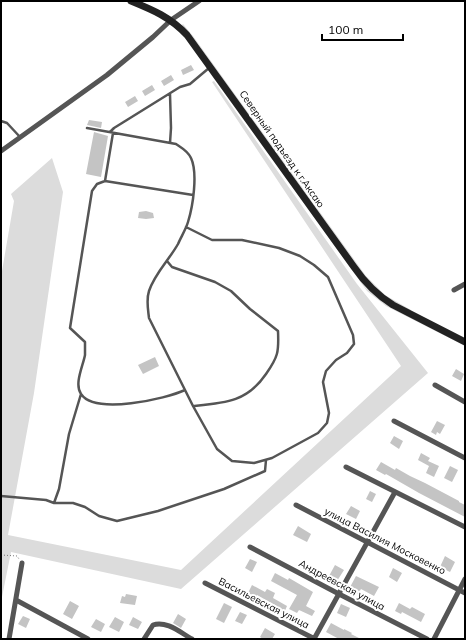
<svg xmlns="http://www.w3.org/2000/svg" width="466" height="640" font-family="Mulish,sans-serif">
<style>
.green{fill:#dcdcdc}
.building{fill:#c4c4c4}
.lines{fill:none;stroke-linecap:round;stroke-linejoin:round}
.path{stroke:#777;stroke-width:1;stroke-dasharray:1 2;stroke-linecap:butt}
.lane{stroke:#555;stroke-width:2.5}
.street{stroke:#555;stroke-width:5}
.secondary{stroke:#222;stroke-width:7}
.labels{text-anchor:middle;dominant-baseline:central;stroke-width:4;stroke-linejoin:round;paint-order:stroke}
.street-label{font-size:10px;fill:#000;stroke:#fff}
</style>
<rect width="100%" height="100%" fill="#fff"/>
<path class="green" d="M183 24 193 36 366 276 385 295 411 310H408L391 301 367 281 190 33 182 25Z
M210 73 366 288 384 303 465 345V346L386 306 367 291Z
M214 81 357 284 428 373 181 589 11 552 1 602V277L14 201 11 194 52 158 63 192 34 393 8 535 181 570 401 366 212 82Z"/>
<path class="building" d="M191 65 194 70 183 75 181 70Z
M171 75 174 80 164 86 161 81Z
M152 85 155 90 145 96 142 91Z
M135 96 138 101 128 107 125 102Z
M89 120 102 122 101 128 87 125Z
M94 132 108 136 101 177 86 174Z
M146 211 153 213 154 218 146 219 138 218 139 212Z
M155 357 159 366 143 374 138 365Z
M456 369 464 374 461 381 452 376Z
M437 421 445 425 440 434 437 432 436 435 431 432Z
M394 436 403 441 399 449 390 443Z
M421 453 430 458 428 461 439 466 434 477 426 473 429 466 418 460Z
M381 462 395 470 396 468 410 476 425 483 459 501V502L465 505V517L419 493 386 474 385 475 376 470Z
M450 466 458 470 452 482 444 478Z
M370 491 376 494 372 502 366 499Z
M351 506 360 511 356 519 346 514Z
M298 526 311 534 307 542 293 535Z
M445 556 455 562 450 572 440 567Z
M250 559 257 562 252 572 245 568Z
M335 565 344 570 337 581 329 576Z
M393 568 402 573 397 582 389 577Z
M275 573 288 580 289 578 313 592 306 606 315 611 312 616 299 610 297 613 289 609 297 595 271 581Z
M356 576 379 587 374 596 361 589 358 594 349 589Z
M252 585 265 592 267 589 275 593 273 598 287 606 284 613 274 607 275 605 257 595 256 597 248 593Z
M126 594 137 596 135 605 120 603 122 596 125 597Z
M70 601 79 606 72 619 63 614Z
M224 603 232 607 224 623 216 619Z
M399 603 410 609 412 607 425 614 421 622 402 612 401 614 395 611Z
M341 604 350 608 346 617 337 613Z
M240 612 247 615 242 624 235 621Z
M178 614 186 619 181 628 173 623Z
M23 616 30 619 26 628 18 624Z
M115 617 124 622 119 632 109 627Z
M133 617 142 622 138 629 129 625Z
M96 619 105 624 101 632 91 627Z
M331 623 344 630V629L352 633 351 634 361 639H339L326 632Z
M265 628 275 634 272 639H263L260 637Z"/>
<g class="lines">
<path class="path" d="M1 555 17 556 19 559"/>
<path class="lane" d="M170 94 171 128 170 143
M1 121 7 123 20 137
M87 128 176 144C182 148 188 151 191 158 198 173 193 206 188 222 186 229 181 237 178 244 169 260 155 273 149 291 146 300 148 309 149 318L193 406 217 449 232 461 254 463 272 458 318 433 327 423 329 413 323 382 326 371 336 360 347 353 354 344 353 335 328 277 314 265 300 256 279 248 242 240H212L186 227
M110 132 114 128 180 87 190 84 209 68
M105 181 113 133
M167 261 172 267 215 282 231 291 250 309 278 331C279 352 278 357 266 374 247 402 225 403 193 406
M185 390C166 399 95 415 81 394 74 384 83 366 85 355 85 351 85 346 85 342L70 328 92 191 97 184 105 181 193 195
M1 496 46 500 54 503H73L85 507 99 516 117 521 158 511 224 489 265 471 266 460
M54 503 59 489 69 434 81 394"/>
<path class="street" d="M1 151 107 75 153 37 171 20 199 1
M454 290 465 284
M435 385 465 402
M394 421 465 458
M346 467 465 527
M296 505 465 593
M250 547 339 594 427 639
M205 583 315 639
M16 600 88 639
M9 639 22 563
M144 639 153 625C166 620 181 633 192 639
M314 639 395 492
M434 639 465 579"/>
<path class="secondary" d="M131 1C153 10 170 17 187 35L354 267C365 283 377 295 393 305L465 342"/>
</g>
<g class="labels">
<g class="street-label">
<text transform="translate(282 149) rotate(55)">Северный подъезд к г.Аксаю</text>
<text transform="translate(385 541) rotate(27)">улица Василия Московенко</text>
<text transform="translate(342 585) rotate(28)">Андреевская улица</text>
<text transform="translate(264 603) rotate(27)">Васильевская улица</text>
</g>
</g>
<rect width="466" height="640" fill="none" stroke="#000000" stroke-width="4"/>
<path d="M322 34v6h81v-6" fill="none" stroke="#000000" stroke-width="2"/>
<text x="328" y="34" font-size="12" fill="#000000" stroke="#ffffff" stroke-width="3" paint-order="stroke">100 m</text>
</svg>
